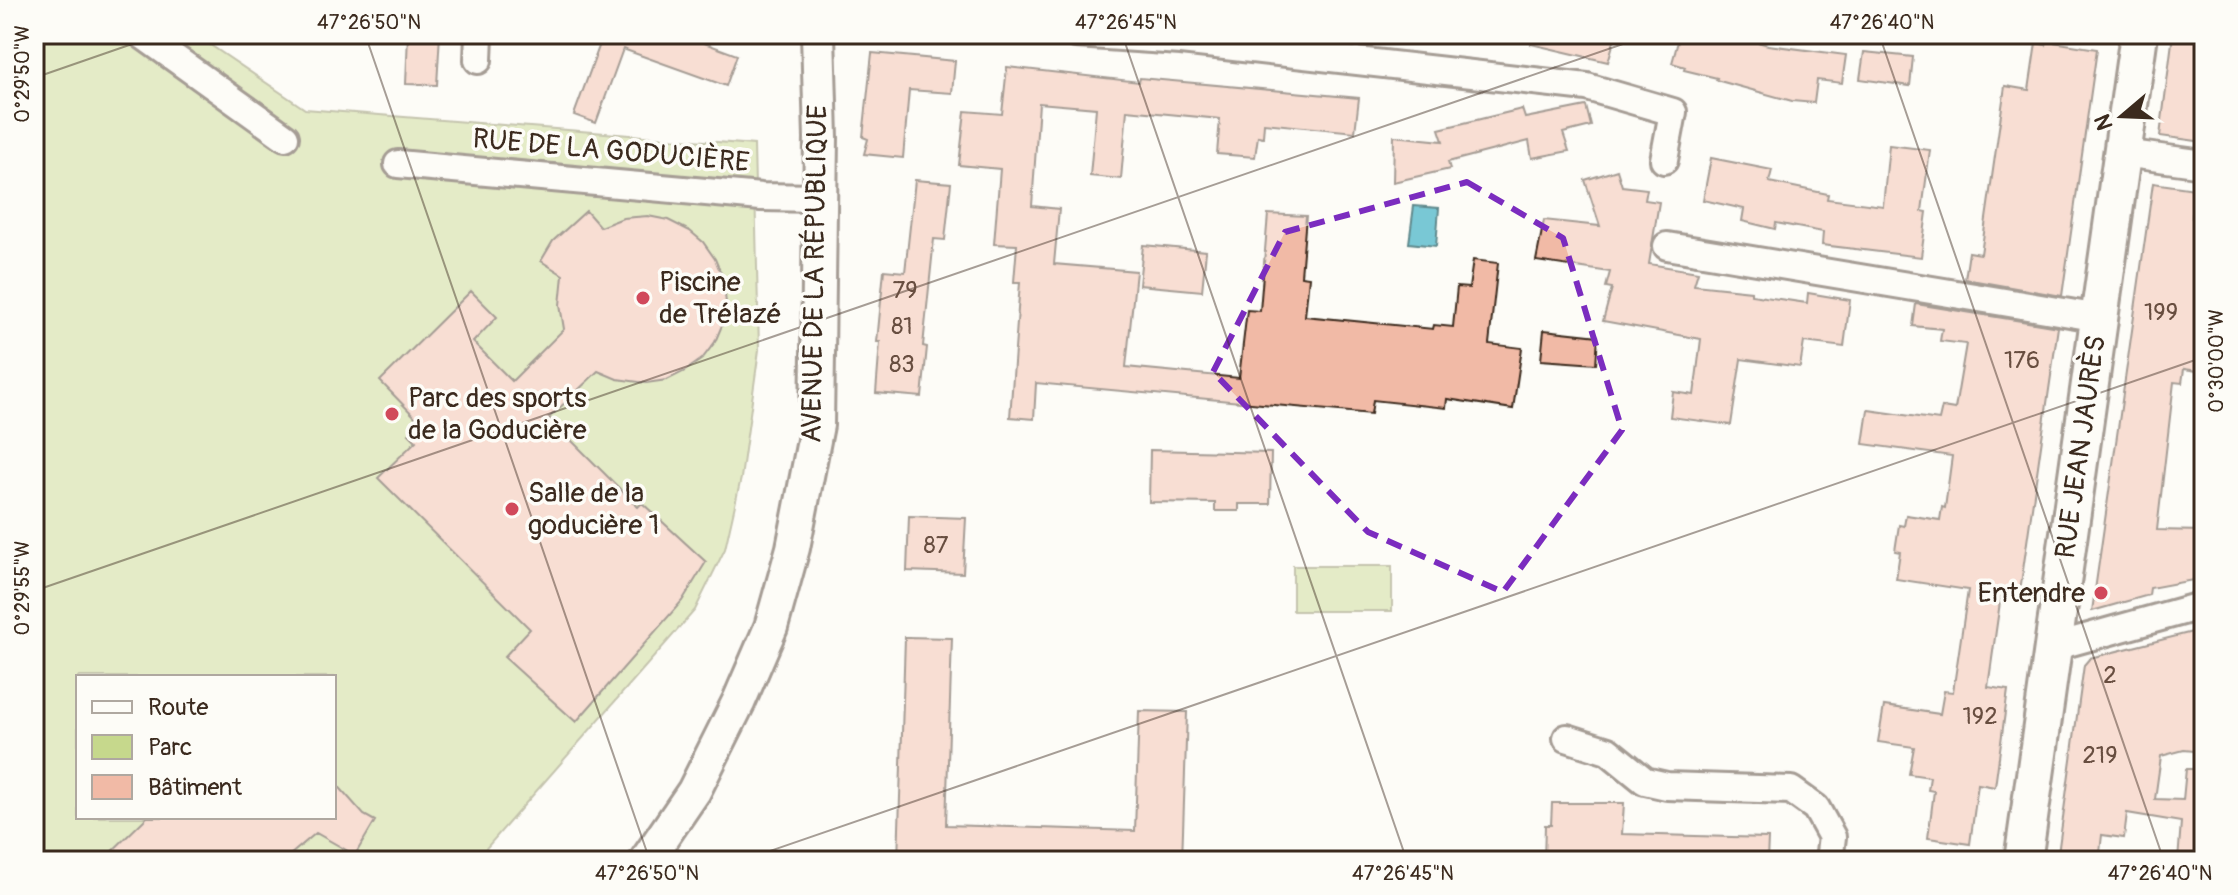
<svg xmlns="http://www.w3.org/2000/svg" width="2238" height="895" font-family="Pangolin,sans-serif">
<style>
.green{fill:#c6d88c;stroke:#808155;stroke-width:2;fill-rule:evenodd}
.water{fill:#79c8d5;stroke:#60898c;stroke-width:2}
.building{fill:#f1baa6;stroke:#3b2a1e;stroke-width:2}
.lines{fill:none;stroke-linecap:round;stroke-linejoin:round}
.minor-casing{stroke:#3b2a1e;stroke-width:32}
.tertiary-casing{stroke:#3b2a1e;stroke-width:38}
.secondary-casing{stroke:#3b2a1e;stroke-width:42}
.minor{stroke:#fdfcf7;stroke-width:26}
.tertiary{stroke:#fdfcf7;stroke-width:32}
.secondary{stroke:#fdfcf7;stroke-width:36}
.marked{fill:none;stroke:#7b2cbf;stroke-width:6;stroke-dasharray:16 10;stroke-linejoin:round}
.ticks{fill:none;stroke:#3b2a1e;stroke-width:2;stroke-opacity:0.45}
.poi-dot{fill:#d1495b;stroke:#fdfcf7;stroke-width:3}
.labels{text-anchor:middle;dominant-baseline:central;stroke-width:7;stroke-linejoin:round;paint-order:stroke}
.number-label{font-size:24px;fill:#684e40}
.street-label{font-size:28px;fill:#3b2a1e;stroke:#fdfcf7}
.poi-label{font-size:28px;fill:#3b2a1e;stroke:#fdfcf7;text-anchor:start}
.neatline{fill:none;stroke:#3b2a1e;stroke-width:3}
.ticks-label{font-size:20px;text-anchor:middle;fill:#3b2a1e}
</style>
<rect width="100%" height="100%" fill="#fdfcf7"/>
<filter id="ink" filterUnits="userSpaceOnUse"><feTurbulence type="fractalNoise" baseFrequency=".0125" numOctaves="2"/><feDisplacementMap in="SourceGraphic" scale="16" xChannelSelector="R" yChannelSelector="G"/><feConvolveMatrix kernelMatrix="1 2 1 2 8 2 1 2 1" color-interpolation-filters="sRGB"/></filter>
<g filter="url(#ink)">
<path class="green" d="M34 34H194L305 109 754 145 759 350 741 478 725 549 695 610 475 861H34ZM78 677H334V817H78Z
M1293 566H1392V611H1293Z"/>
<path class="water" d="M1414 206 1439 208 1436 246 1409 243Z"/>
<path class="building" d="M408 34H440L437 85 406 84Z
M591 34H680L737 55 726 86 623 49 596 123 574 115 601 41 591 37Z
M1532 34H1616L1608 62 1531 44Z
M1680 34H1730L1768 45 1846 55 1842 83 1817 80 1814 103 1792 101 1716 80 1717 78 1684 70 1685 67 1672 63Z
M2173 34H2204V142L2160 136Z
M2047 41 2097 49 2062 296 1965 279 1969 252 1981 254 2005 86 2029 90 2036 43 2046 45Z
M1864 52 1913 57 1910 86 1860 79Z
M872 53 955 61 952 93 909 90 903 158 864 154 868 139 863 137Z
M1007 67 1139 82 1140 78 1359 98 1355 132 1264 123 1263 137 1258 136 1255 157 1217 154 1220 119 1127 110 1121 179 1090 176 1096 108 1039 103 1032 206 1059 209 1054 264 1136 271 1126 367 1239 378 1247 310 1260 311 1268 214 1306 216 1301 276 1309 277 1305 316 1433 329 1434 325 1453 327 1457 287 1469 288 1473 260 1498 263 1489 344 1522 348 1513 409 1447 399 1446 408 1373 400 1371 414 1036 383 1034 419 1010 417 1020 282H1014L1017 245 994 244 1000 169 959 165 965 111 1002 114Z
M1586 106 1591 126 1563 133 1569 151 1532 158 1529 141 1448 162 1450 169 1393 182 1394 136 1443 141 1439 129 1522 109 1525 118Z
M1889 145 1930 150 1922 211 1927 212 1921 257 1822 245 1823 232 1776 223 1775 229 1742 221 1744 209 1703 200 1711 158 1772 170 1769 182 1828 194 1827 199 1883 206Z
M1617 170 1622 186 1647 189 1645 200 1659 202 1649 264 1698 272 1694 285 1751 291V295L1807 303 1808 293 1850 300 1844 347 1804 342 1800 367 1741 359 1731 425 1670 417 1673 392 1694 395 1701 339 1603 321 1612 288 1606 287 1610 272 1536 261 1544 220 1600 226 1585 180Z
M915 180 951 183 945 240 934 239 923 346 927 347 922 397 876 393 880 342H877L884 270 905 272Z
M2153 183 2195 189 2192 218 2204 220 2198 266 2204 267V372L2184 369 2182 383 2174 382 2157 530 2204 531V578L2150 588 2149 595 2092 611Z
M586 211 600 227 623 218 648 216 668 220 690 231 703 242 715 259 723 278 726 303 723 323 715 342 702 359 685 371 667 380 646 383 617 379 598 371 549 418 638 507 642 503 706 562 682 601 576 722 504 657 530 629 378 478 416 441 409 434 421 423 380 381 471 291 497 317 473 342 512 381 564 329 560 305 563 275 541 261 553 241Z
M1143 245 1206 251 1202 291 1139 285Z
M1916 304 2058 327 2019 598 2001 595 1988 687 2008 690 1995 787 1978 784 1970 844 1928 838 1934 791 1928 790 1930 777 1909 774 1914 747 1878 742 1884 706 1940 714 1944 691 1953 692 1968 590 1896 579 1900 552 1895 551 1899 525 1904 526 1906 515 1940 520 1942 507 1945 508 1952 456 1863 444 1868 410 1939 420 1942 407 1955 409 1966 344 1940 341 1942 329 1913 326Z
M1544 330 1598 336 1596 364 1541 360Z
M1150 450 1271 453 1270 504H1239V511H1215V503L1149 502Z
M909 516 966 518 963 573 907 571Z
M2204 629V752L2184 750 2161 756 2155 799 2183 800 2186 769H2204V861H2178L2181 822 2127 813 2124 838 2102 835 2099 861H2057L2084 665 2090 658Z
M905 637 952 638 946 825 1135 831 1139 711 1187 712 1182 861H898Z
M334 781 364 815 375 821 355 855 316 833 283 861H102L147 817H334Z
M1552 803H1624L1622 834 1768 838 1767 861H1544L1545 825H1551Z"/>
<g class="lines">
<defs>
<path id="minor" d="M141 34 285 137
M1076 34 1181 41 1587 87 1673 112 1664 160
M478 60 479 34
M2123 153 2204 164
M398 164 761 197 818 198
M1667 246 2100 318
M2053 647 2204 605
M1567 738 1608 751 1645 781 1667 786 1791 790 1816 808 1832 837 1829 861"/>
<path id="tertiary" d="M646 861 694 791 739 701 771 627 793 548 817 425 821 138 818 34"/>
<path id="secondary" d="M2023 861 2139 34"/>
</defs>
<use href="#minor" class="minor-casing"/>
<use href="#tertiary" class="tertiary-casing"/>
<use href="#secondary" class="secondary-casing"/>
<use href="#minor" class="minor"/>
<use href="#tertiary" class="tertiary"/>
<use href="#secondary" class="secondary"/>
</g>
</g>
<path d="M0 0H2238V895H0ZM1467 182 1563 238 1622 430 1503 592 1368 532 1213 372 1285 232Z" fill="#fdfcf7" fill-opacity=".55" fill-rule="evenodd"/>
<path class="marked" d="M1467 182 1563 238 1622 430 1503 592 1368 532 1213 372 1285 232Z"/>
<path class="ticks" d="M365 34 650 861M1122 34 1407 861M1879 34 2164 861M34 78 161 34M34 591 1652 34M741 861 2204 357"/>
<g class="poi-dot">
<circle cx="643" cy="298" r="8"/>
<circle cx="392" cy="414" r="8"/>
<circle cx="512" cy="509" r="8"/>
<circle cx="2101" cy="593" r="8"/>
</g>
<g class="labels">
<g class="number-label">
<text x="905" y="290">79</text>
<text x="2161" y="312">199</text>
<text x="902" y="326">81</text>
<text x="2022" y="360">176</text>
<text x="902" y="364">83</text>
<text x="936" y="545">87</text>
<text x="2110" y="675">2</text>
<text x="1980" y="716">192</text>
<text x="2100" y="755">219</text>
</g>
<g class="street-label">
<text transform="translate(611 151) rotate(5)">RUE DE LA GODUCIÈRE</text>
<text transform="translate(815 274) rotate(-89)">AVENUE DE LA RÉPUBLIQUE</text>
<text transform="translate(2081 447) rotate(-82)">RUE JEAN JAURÈS</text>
</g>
<g class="poi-label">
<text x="659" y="282">Piscine<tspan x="659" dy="32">de Trélazé</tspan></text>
<text x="408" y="398">Parc des sports<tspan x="408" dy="32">de la Goducière</tspan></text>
<text x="528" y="493">Salle de la<tspan x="528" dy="32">goducière 1</tspan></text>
<text x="2085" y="593" text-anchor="end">Entendre</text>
</g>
</g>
<rect width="2238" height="895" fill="none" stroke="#fdfcf7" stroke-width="88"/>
<rect x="76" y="675" width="260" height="144" fill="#fdfcf7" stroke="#afa8a0" stroke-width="2"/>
<rect x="92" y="701" width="40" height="12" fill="#fdfcf7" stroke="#afa8a0" stroke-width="2"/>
<text x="148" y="715" font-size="24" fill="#3b2a1e">Route</text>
<rect x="92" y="735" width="40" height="24" fill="#c6d88c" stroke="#afa8a0" stroke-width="2"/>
<text x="148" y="755" font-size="24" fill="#3b2a1e">Parc</text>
<rect x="92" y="775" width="40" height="24" fill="#f1baa6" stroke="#afa8a0" stroke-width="2"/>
<text x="148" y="795" font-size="24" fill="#3b2a1e">Bâtiment</text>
<g transform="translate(2122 116) rotate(251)" stroke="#fdfcf7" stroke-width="6" paint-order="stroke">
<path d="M0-6L14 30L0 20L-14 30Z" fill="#3b2a1e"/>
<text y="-12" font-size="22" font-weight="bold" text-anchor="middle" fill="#3b2a1e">N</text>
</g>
<rect x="44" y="44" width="2150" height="807" class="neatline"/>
<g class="ticks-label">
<text x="369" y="29">47°26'50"N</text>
<text x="1126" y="29">47°26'45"N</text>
<text x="1882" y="29">47°26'40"N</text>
<text transform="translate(22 74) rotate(-90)" y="7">0°29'50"W</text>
<text transform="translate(2216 361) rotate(-90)" y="7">0°30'00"W</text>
<text transform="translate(22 588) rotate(-90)" y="7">0°29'55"W</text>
<text x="647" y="880">47°26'50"N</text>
<text x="1403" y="880">47°26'45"N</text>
<text x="2160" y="880">47°26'40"N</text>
</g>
</svg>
